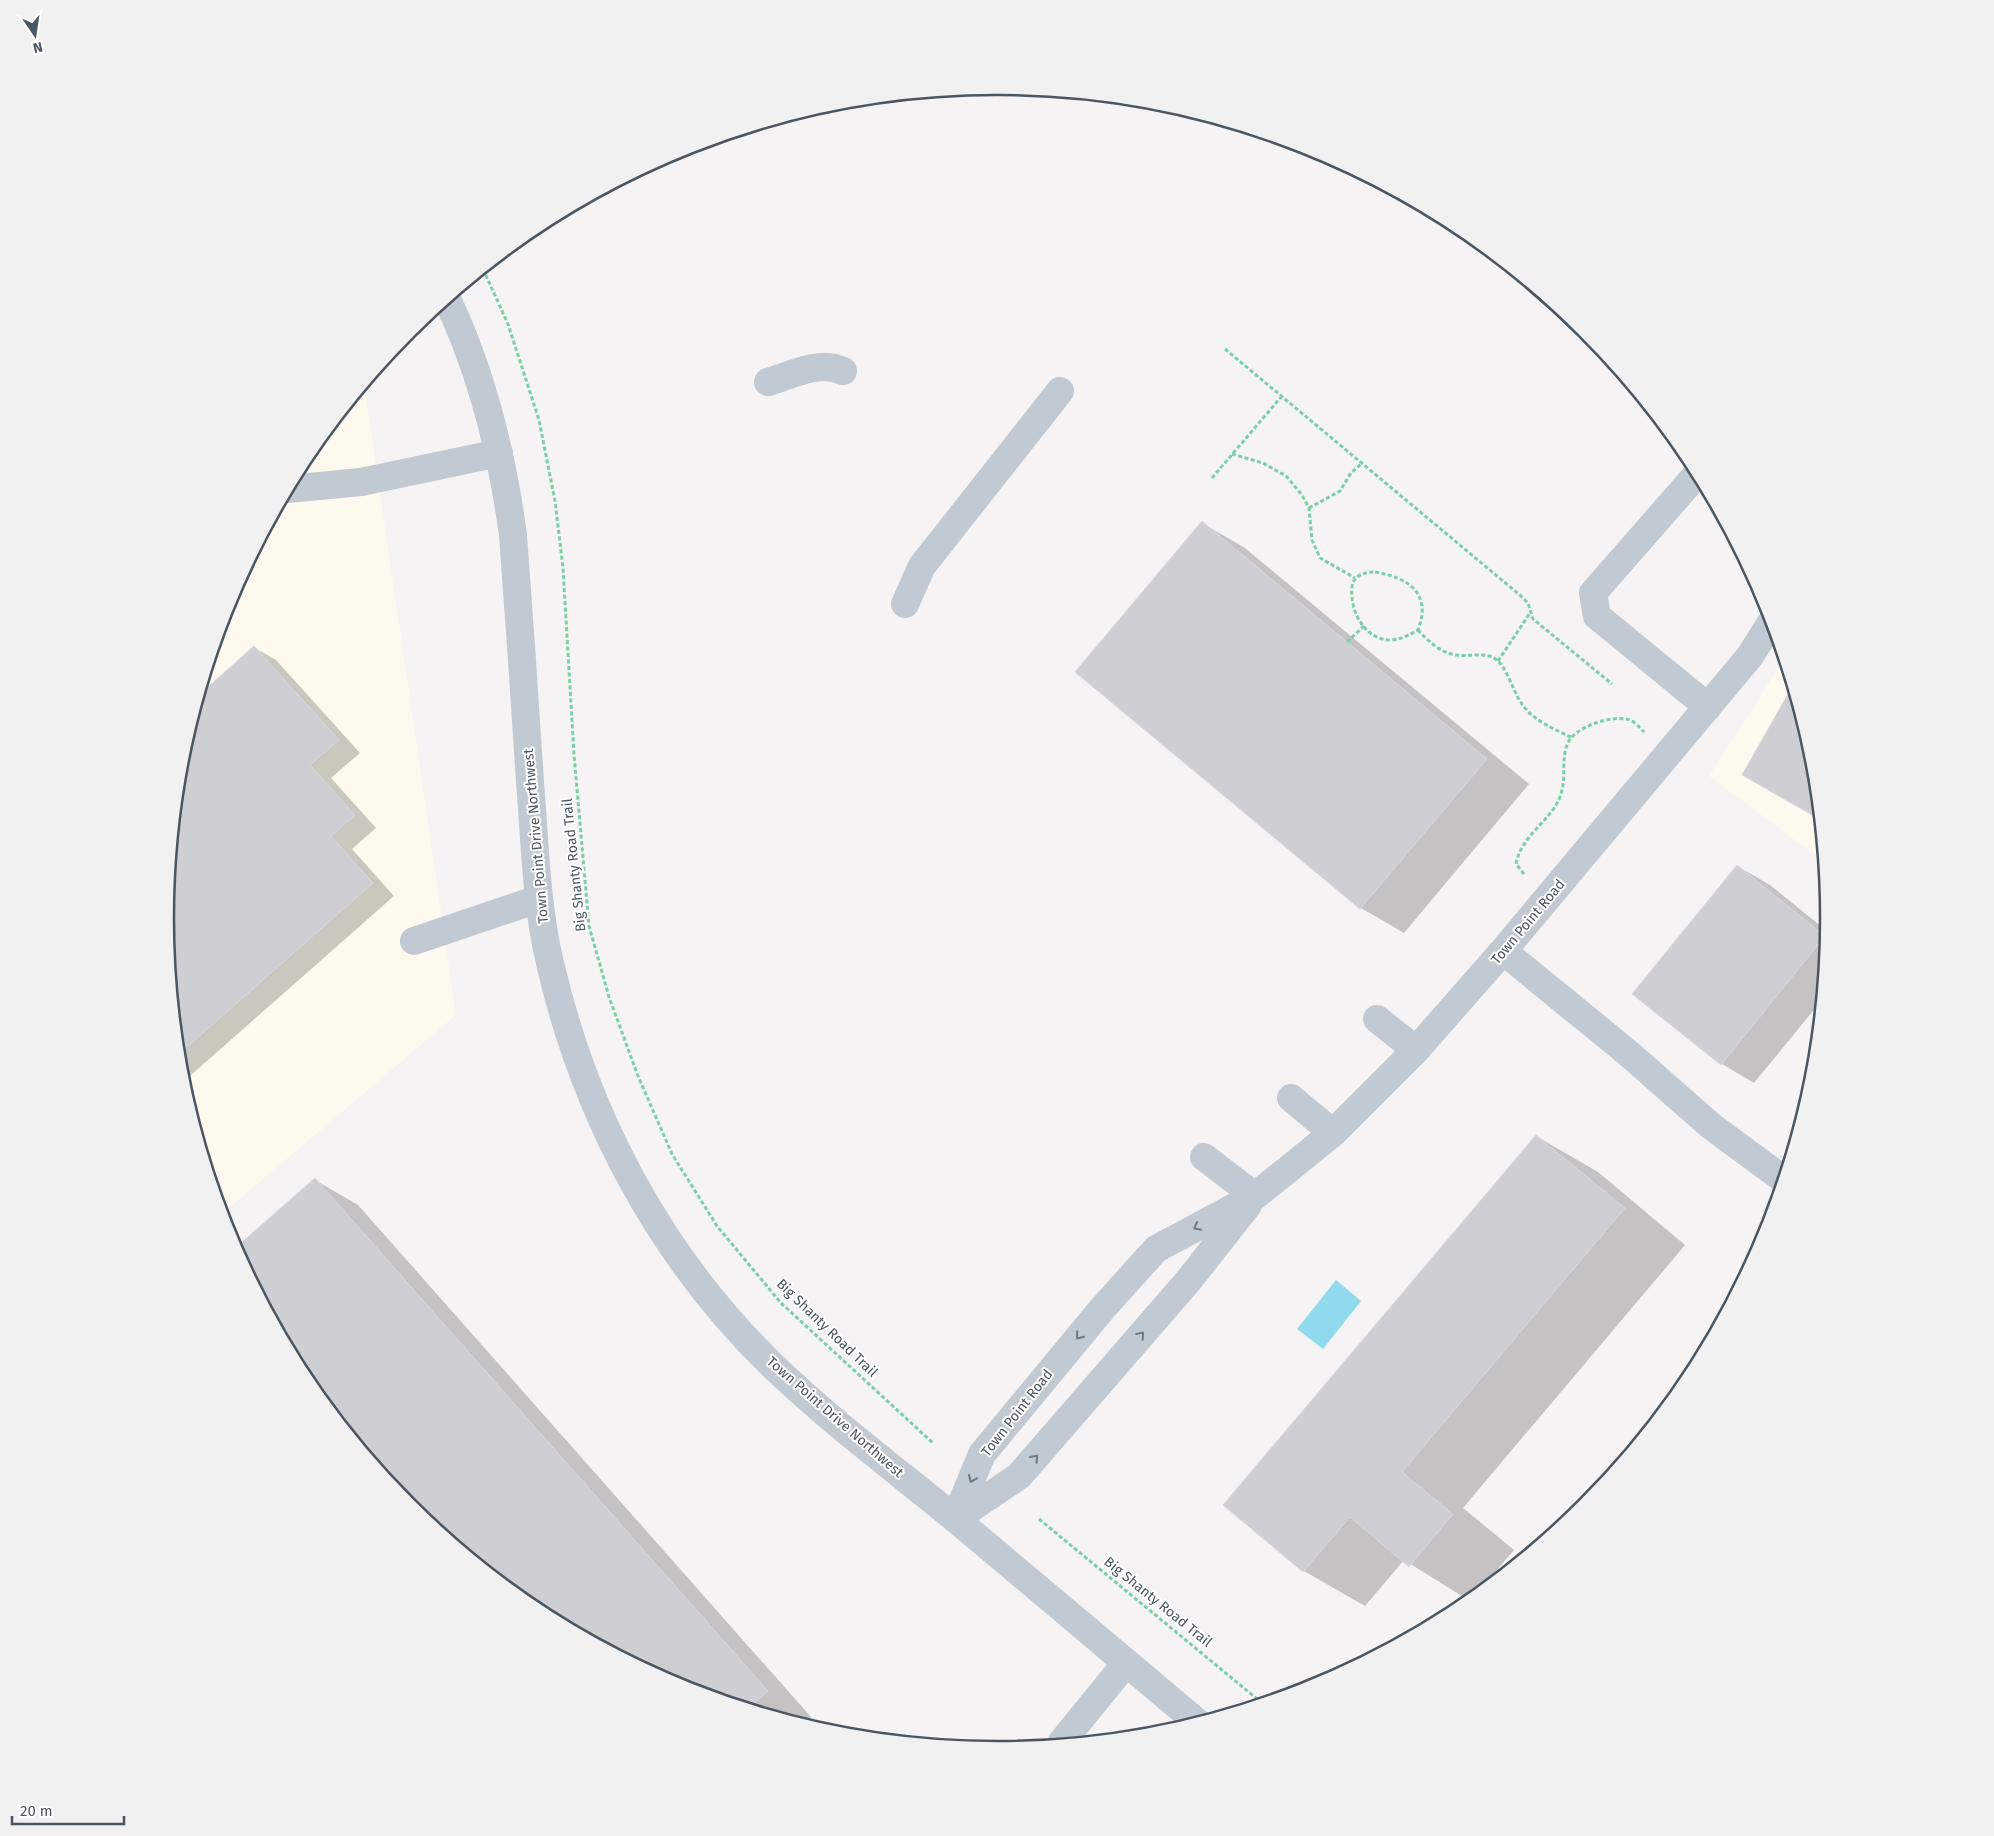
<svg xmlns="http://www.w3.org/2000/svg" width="1994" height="1836" font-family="'Fira Sans',sans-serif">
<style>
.commercial{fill:#fdf9ef}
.water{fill:#90daee}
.shadow{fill:#0003}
.building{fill:#cdcfd5;stroke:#d7d9de}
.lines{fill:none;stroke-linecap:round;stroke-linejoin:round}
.path{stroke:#7ad0a6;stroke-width:3;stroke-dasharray:4 2.5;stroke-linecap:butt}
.minor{stroke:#c1cad2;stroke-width:28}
.oneway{stroke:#6e7983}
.labels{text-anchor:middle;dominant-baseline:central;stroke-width:4;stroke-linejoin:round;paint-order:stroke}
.street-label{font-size:14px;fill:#4a5661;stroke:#fff}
.rim{fill:none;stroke:#4a5661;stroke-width:2.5}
</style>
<rect width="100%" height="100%" fill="#f5f3f3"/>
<path class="commercial" d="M360 389 366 396 456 1015 222 1214 181 1080 165 918 181 755 229 599 306 456Z
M1784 659 1813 756 1823 861 1709 776Z"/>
<path class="water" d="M1336 1280 1361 1301 1323 1349 1297 1329Z"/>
<path class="shadow" d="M1202 523 1245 548 1529 784 1404 933 1361 908 1077 672Z
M255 648 276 660 360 753 331 778 376 828 352 849 394 896 182 1083 165 918 181 755 199 696Z
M1737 866 1770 885 1827 931 1821 1001 1754 1083 1722 1064Z
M1536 1136 1598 1172 1685 1245 1463 1508 1514 1550 1473 1598 1470 1601 1404 1560 1365 1606 1304 1571Z
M315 1180 358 1205 811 1717 802 1724 678 1686 535 1609 409 1506 305 1380 236 1250Z"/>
<path class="building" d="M1202 521 1487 759 1360 909 1075 672Z
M254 646 339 740 310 765 355 815 331 836 373 883 179 1054 165 918 181 755 200 694Z
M1792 687 1813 756 1819 819 1742 775Z
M1737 865 1825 936 1721 1065 1632 994Z
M1536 1135 1625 1208 1402 1472 1453 1514 1409 1567 1350 1517 1303 1572 1223 1505Z
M315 1178 768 1691 749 1708 678 1686 535 1609 409 1506 305 1380 235 1248Z"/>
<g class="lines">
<path class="path" d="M483 269 508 324 539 420 555 501 563 568 574 755 589 926 609 997 638 1076 672 1154 717 1226 781 1303 934 1444
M1225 349 1521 596 1528 603 1533 619 1612 684
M1232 454 1263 463 1286 476 1302 495 1309 508 1312 540 1320 558 1355 578
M1212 478 1282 396
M1309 508 1340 491 1351 473 1362 463
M1375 572C1409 578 1432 593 1418 630 1409 635 1402 639 1392 640 1368 641 1352 616 1352 595 1351 589 1352 581 1357 577 1362 573 1368 572 1375 572Z
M1418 630C1428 641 1441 653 1456 655 1468 657 1484 652 1494 658 1507 666 1512 689 1520 701 1531 720 1554 729 1573 738
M1347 642 1364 626
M1498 661 1530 613
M1524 874 1516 864C1520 839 1544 825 1556 805 1569 783 1560 764 1567 745 1573 727 1612 714 1630 720 1635 722 1640 728 1644 732
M1039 1519 1262 1703"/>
<path class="minor" d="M447 299C482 373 502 453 513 535 519 617 525 700 530 782 535 843 536 904 550 963 585 1115 660 1257 773 1366 829 1420 892 1467 952 1516 1034 1584 1115 1654 1197 1722
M768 382C791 375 820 360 843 371
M1698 473 1593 593 1597 616 1708 707
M288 489 361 482 499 453
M905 604 922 566 1060 391
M414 941 538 899
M1503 951 1628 1053 1711 1126 1783 1179
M1377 1019 1416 1050
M1291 1098 1333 1133
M1204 1157 1255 1196
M955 1519 982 1454 1102 1309 1156 1249 1255 1196 1333 1133 1416 1050 1503 951 1750 656 1772 621
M955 1519 1019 1476 1189 1280 1248 1205
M1061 1743 1126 1663"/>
</g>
<defs><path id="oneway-chevron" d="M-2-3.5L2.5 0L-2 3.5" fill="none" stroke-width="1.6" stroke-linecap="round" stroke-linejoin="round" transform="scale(1.25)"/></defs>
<g class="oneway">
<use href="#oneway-chevron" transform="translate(1197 1227) rotate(152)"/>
<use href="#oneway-chevron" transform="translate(1141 1335) rotate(-49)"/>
<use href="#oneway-chevron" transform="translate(1079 1336) rotate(129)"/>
<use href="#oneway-chevron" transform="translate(1035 1458) rotate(-49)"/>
<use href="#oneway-chevron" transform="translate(972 1479) rotate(113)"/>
</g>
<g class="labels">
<g class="street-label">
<text transform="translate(536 836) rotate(-95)">Town Point Drive Northwest</text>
<text transform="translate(574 865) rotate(-96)">Big Shanty Road Trail</text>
<text transform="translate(1528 922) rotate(-50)">Town Point Road</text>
<text transform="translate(827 1328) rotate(44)">Big Shanty Road Trail</text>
<text transform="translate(1017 1413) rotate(-52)">Town Point Road</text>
<text transform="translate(835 1417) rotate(41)">Town Point Drive Northwest</text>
<text transform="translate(1158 1602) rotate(39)">Big Shanty Road Trail</text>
</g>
</g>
<path d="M0 0H1994V1836H0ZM174 918a823 823 0 1 1 1646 0a823 823 0 1 1-1646 0Z" fill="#f1f1f2" fill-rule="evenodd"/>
<path class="rim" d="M174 918a823 823 0 1 1 1646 0a823 823 0 1 1-1646 0Z"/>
<g transform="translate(35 35) rotate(167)" stroke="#ffffff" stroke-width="4" paint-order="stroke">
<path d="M0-4L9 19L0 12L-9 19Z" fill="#4a5661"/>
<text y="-8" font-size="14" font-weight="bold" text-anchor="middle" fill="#4a5661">N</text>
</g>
<path d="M12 1816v8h112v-8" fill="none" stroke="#4a5661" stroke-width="2.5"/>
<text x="20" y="1816" font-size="15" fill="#4a5661" stroke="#ffffff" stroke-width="4" paint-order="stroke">20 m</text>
</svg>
